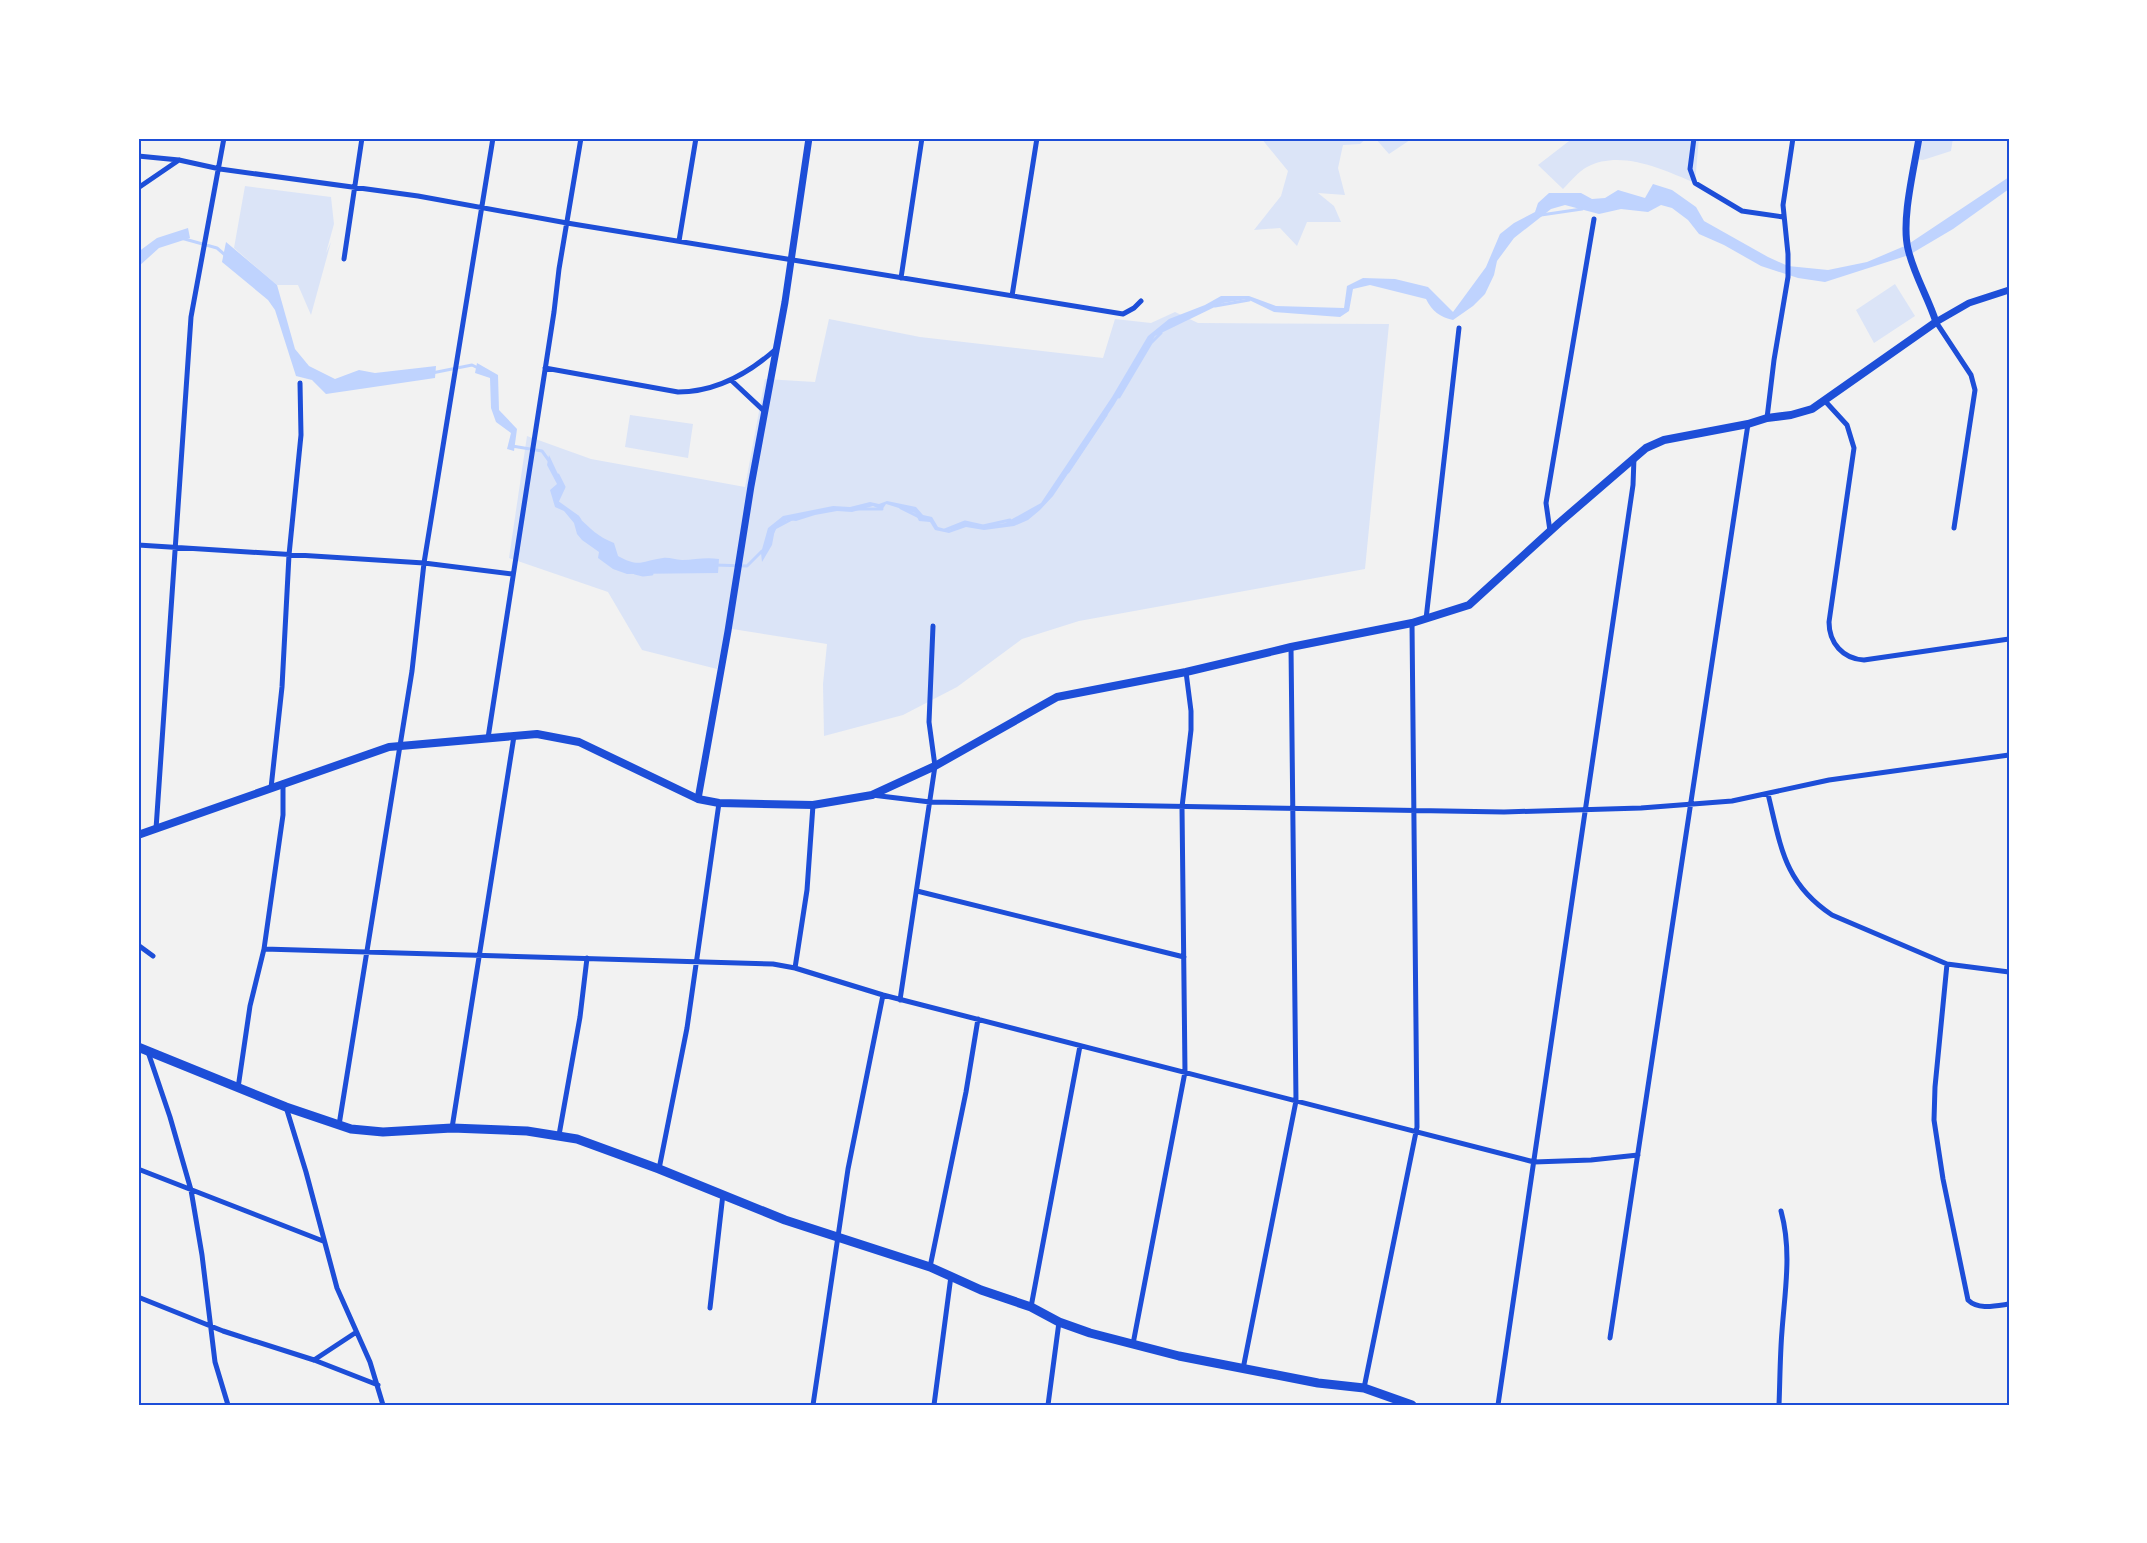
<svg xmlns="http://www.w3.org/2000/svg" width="2147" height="1543" font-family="'PT Sans',sans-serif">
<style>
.green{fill:#dbe4f7}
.water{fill:#bfd3fe}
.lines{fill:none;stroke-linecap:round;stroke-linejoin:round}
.stream{stroke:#bfd3fe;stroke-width:3}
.minor{stroke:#1d4ed8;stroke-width:5}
.tertiary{stroke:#1d4ed8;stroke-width:7}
.secondary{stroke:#1d4ed8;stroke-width:8}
.primary{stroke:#1d4ed8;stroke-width:9}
.neatline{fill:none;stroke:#1d4ed8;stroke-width:2}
</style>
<rect width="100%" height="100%" fill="#f2f2f2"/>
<path class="green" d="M1261 138H1367L1360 144 1343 145 1338 168 1345 195 1318 193 1334 206 1341 222H1307L1297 246 1280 228 1254 230 1281 196 1288 171Z
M1375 138H1413L1389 154Z
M1573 138H1699L1695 183C1664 170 1621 149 1587 167 1578 172 1570 182 1563 189L1538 165Z
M1919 138H1953L1951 151 1923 160 1915 159Z
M245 186 331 197 334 224 326 253 331 242 311 315 298 285H277L234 248Z
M1895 284 1915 316 1874 343 1856 310Z
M1175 312 1198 323 1389 324 1365 569 1079 621 1022 639 957 687 903 715 824 736 823 684 827 644 726 628 717 669 642 650 608 592 509 558 527 436 591 459 745 487 765 379 815 382 829 319 920 337 1103 358 1115 319 1151 323Z
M630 415 693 424 688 458 625 447Z"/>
<path class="water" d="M2009 177V189L1953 229 1909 255 1825 282 1798 278 1761 266 1724 245 1699 234 1688 220 1672 208 1661 205 1648 212 1621 209 1599 214 1565 205 1551 209 1514 238 1497 261 1494 275 1485 294 1473 306 1453 320C1440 317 1432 311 1426 299L1370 285 1353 289 1349 311 1340 317 1274 312 1247 299 1223 303 1155 336 1114 405 1053 496 1040 510 1028 520 1014 526 984 530 966 527 949 533 935 530 930 522 919 521 915 513 886 504 882 510 873 506 852 512 837 511 815 515 796 521 787 520 775 529 772 545 762 562 761 553 768 528 783 516 833 506 850 507 870 502 879 504 887 501 916 507 923 515 932 517 938 527 949 530 965 522 983 526 1005 523 1041 503 1112 397 1148 336 1169 319 1205 305 1221 296H1249L1276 306 1344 308 1347 286 1363 278 1395 279 1428 287 1453 312 1486 267 1500 234 1514 223 1535 212 1538 203 1549 193H1581L1592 199 1605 198 1618 190 1645 198 1653 184 1672 190 1696 207 1704 221 1768 257 1788 266 1828 270 1867 262 1907 245Z
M188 228 190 238 159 248 138 267V252L157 238Z
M226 242 277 285 295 349 309 366 335 379 359 370 375 373 436 366 435 378 326 394 312 380 296 376 275 310 268 300 222 262Z
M477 363 498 375 499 410 517 429 514 451 507 449 511 433 496 422 491 408 490 378 475 373Z
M549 455 564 487 557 502C564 507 572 511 578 517 590 528 598 537 614 543L618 556C640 568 641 561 663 558 669 557 675 560 682 560 695 560 704 557 719 559L718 573 627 574 613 569 598 558 599 552 582 540 577 534 574 523 564 511 555 507 550 490 557 484 547 465Z"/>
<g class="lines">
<path class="stream" d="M1541 215 1582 209
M181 238 217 248 225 255
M1215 306 1249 300
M432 373 472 365 478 368
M1119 397 1151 343 1161 333
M512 446 542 451 550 462
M1068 472 1106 415
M558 475 564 487 557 502 578 517 580 520
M901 508 919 517
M857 509H882
M945 530 965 522 983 526 1010 520
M773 532 775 528 792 519
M715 565 747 566 762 551
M635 573 643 575 652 574"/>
<path class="minor" d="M1694 138 1690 169 1695 183 1742 211 1783 217
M138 156 179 160 220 169 418 196 567 223 1123 314 1134 308 1141 301
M138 188 179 160
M679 241 696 138
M344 259 362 138
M901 278 922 138
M1012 296 1037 138
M1936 322 1971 375 1975 390 1954 528
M545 368 678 392C716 392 748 374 776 349
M731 380 764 411
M1825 401 1847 425 1854 448 1829 622C1829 643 1843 659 1864 660L2009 639
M1767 418 1774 360 1788 277V254L1783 205 1793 138
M1550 531 1546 503 1594 219
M138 545 424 563 512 574
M1426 619 1459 328
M488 738 554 312 559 269 581 138
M271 788 282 687 289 555 301 435 300 383
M1768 794C1781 847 1784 883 1832 915L1947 964 2009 972
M872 795 930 802 1504 812 1641 808 1732 801 1829 780 2009 755
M156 829 191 317 224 138
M917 891 1184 957
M138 945 153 956
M264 949 773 964 795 968 883 995 1534 1162 1591 1160 1638 1155
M1947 964 1935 1087 1934 1120 1943 1179 1968 1300C1978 1310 1995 1306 2009 1304
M795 968 807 890 813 805
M900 1000 935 766 929 722 933 626
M148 1052 170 1117 191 1190 202 1255 215 1362 228 1405
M238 1088 250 1006 264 949 283 815V783
M286 1107 306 1172 337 1288 370 1362 383 1405
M339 1125 412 671 424 563 493 138
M452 1128 514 736
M559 1135 580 1017 587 958
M138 1169 323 1241
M659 1169 687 1028 719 803
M930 1267 966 1092 978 1019
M138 1297 223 1331 314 1360 378 1385
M1031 1307 1080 1046
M710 1308 723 1194
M1610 1338 1748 424
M1133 1344 1185 1072 1182 807 1191 730V711L1186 672
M314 1360 355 1333
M1243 1369 1296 1101 1291 647
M1364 1388 1417 1127 1412 623
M813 1405 848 1169 883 995
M934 1405 951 1276
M1048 1405 1059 1322
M1498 1405 1633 485 1634 458
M1779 1405C1780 1380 1780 1355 1782 1331 1785 1290 1792 1251 1781 1211"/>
<path class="tertiary" d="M1919 138C1914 169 1901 220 1908 249 1914 275 1928 297 1936 322L1969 303 2009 290
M698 799 728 631 751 486 785 302 809 138"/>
<path class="secondary" d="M138 835 389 747 537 734 579 742 698 799 719 803 813 805 872 795 935 766 1057 697 1186 672 1291 647 1412 623 1469 605 1559 523 1646 448 1664 440 1748 424 1767 418 1791 415 1812 409 1936 322"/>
<path class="primary" d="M138 1047 286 1107 351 1129 383 1132 452 1128 527 1131 577 1139 659 1169 785 1220 930 1267 981 1290 1031 1307 1059 1322 1090 1333 1179 1356 1318 1383 1364 1388 1412 1405"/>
</g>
<rect width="2147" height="1543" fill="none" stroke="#ffffff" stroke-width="279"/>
<rect x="140" y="140" width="1868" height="1264" class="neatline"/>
</svg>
